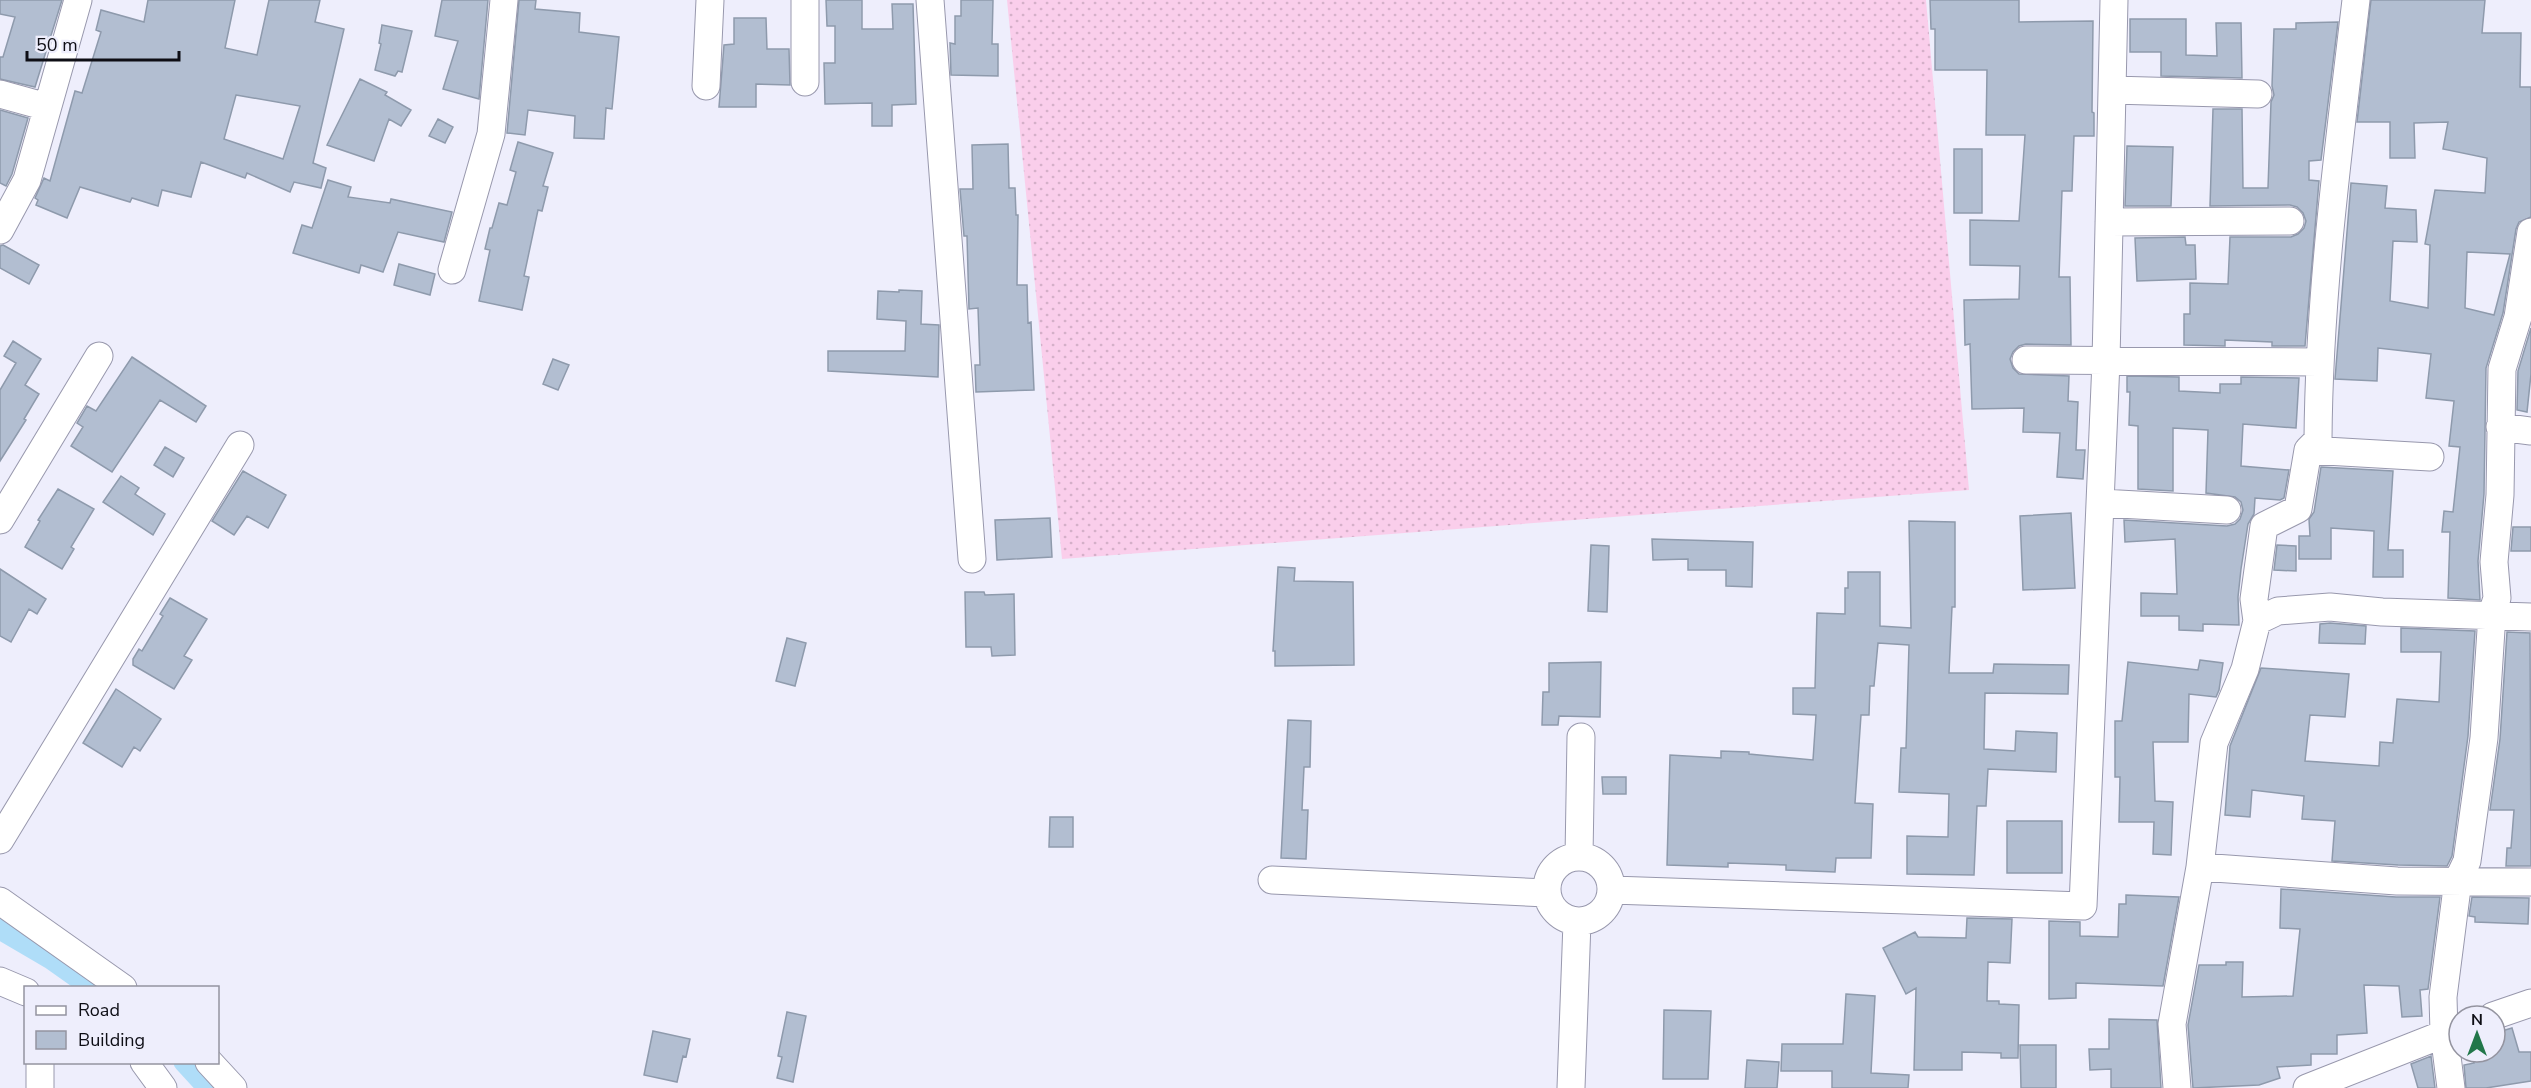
<svg xmlns="http://www.w3.org/2000/svg" width="2531" height="1088" font-family="'Nunito Sans',sans-serif">
<style>
.grass{fill:url(#grass-dots)}
.lines{fill:none;stroke-linecap:round;stroke-linejoin:round}
.canal{stroke:#afddf8;stroke-width:21}
.building{fill:#b2bed1;stroke:#8e9aac;stroke-width:1.5;fill-rule:evenodd}
.minor-casing{stroke:#9898ad;stroke-width:29}
.minor{stroke:#fff;stroke-width:27}
</style>
<defs>
<pattern id="grass-dots" width="8" height="8" patternUnits="userSpaceOnUse" patternTransform="scale(1.5)"><rect width="8" height="8" fill="#faceeb"/><path d="M2 2h.1M6 6h.1" fill="none" stroke="#d5b0c9" stroke-width="1.8" stroke-linecap="round"/></pattern>
</defs>
<rect width="100%" height="100%" fill="#eeeefc"/>
<path class="grass" d="M1007 0H1926L1969 490 1062 559Z"/>
<g class="lines">
<path class="canal" d="M0 929 51 959 92 988
M184 1062 208 1088"/>
</g>
<path class="building" d="M0 0H62L35 87 0 79V57H3L15 17 0 14Z
M148 0H235L225 48 257 55 269 0H320L315 22 344 29 313 163 326 168 321 188 294 182 290 192 247 173 245 178 201 162 191 197 162 190 158 206 132 198 130 202 80 187 67 218 36 205 38 200 35 198 44 178 50 181 75 91 82 93 101 32 96 30 101 10 144 22ZM236 95 300 106 283 159 224 139Z
M442 0H488L479 99 443 89 458 41 435 36Z
M519 0H536L535 9 580 13 579 32 619 37 612 109 606 108 604 139 574 138 575 116 528 110 525 135 507 133Z
M826 0H862V29H893L892 4H913L916 104 892 105V126H872V103L825 104 824 63H835V26H827Z
M961 0H993L992 44H998V76L951 75 950 43 955 44V16H961Z
M1930 0H2019V22L2093 21 2092 112 2094 113V136H2074L2072 191H2062L2059 277H2070L2071 345 2026 344 2019 346 2013 352 2010 359 2013 368 2019 374 2069 376 2068 401 2078 402 2076 450H2085L2083 479 2057 477 2060 433 2023 432 2024 408 1972 409 1970 344 1965 345 1964 300 2019 299 2020 266 1970 265V220L2019 221 2025 135H1986L1987 70H1935V29H1931Z
M2371 0H2485L2482 33H2521L2520 87H2531V217L2519 222 2516 229 2503 313 2486 368 2484 494 2478 561 2480 600 2448 598 2450 532H2442L2444 511 2453 512 2460 447 2449 446 2454 401 2426 398 2431 354 2378 348 2377 381 2335 379 2351 183 2387 186 2385 208 2416 210 2417 242 2393 241 2390 301 2428 308 2430 245 2425 244 2435 190 2485 193 2487 158 2443 149 2448 122 2414 123 2415 158H2390V122H2357ZM2467 252 2510 254 2494 315 2465 308Z
M734 18H766L767 49H789L790 85 756 84V107H719L724 45 734 44Z
M2130 19H2186V55L2217 56 2216 23H2241L2242 78 2161 76V52H2130Z
M2338 22 2321 160 2309 161V180L2319 181 2305 346H2272V342L2225 340V346L2184 345V314H2190V283L2228 284 2230 237H2291L2298 234 2304 228 2306 221 2303 213 2297 207 2290 205 2210 206 2213 109H2242L2243 188H2268L2271 102 2274 95 2272 86 2274 29H2296V23Z
M382 25 412 31 402 72 398 71 395 76 375 70 381 44 379 43Z
M360 79 387 92 385 95 411 110 401 126 389 119 374 161 327 145Z
M0 110 28 118 12 174 6 186 0 183Z
M438 119 453 127 445 143 429 136Z
M518 142 553 153 543 186 548 187 542 211 538 210 524 276 529 277 522 310 479 301 490 250 485 249 490 228H492L499 203 507 205 516 172 510 170Z
M1008 144 1009 188H1015L1016 215H1018L1017 285H1027L1028 323 1031 322 1034 390 976 392 975 365H980L978 308 969 309 967 236H964L960 189H973L972 145Z
M2127 146 2173 147 2171 206H2125Z
M1954 149H1982V213H1954Z
M328 180 351 187 348 197 390 203 391 199 452 212 444 242 398 232 383 272 361 265 359 273 293 253 302 225 312 228Z
M2185 237 2186 245H2195L2196 279 2137 281 2135 238Z
M3 245 39 265 29 284 0 268V246Z
M399 264 435 274 430 295 394 285Z
M899 290 922 291 921 324 939 325 938 377 828 371V351H905L906 321 877 319 878 291 899 292Z
M2531 328V374L2527 412 2517 410 2518 371Z
M13 341 41 359 25 385 39 394 24 419 26 420 0 461V390L16 363 4 356Z
M132 357 206 406 196 422 160 400 112 472 71 446 83 427 77 423 87 406 96 411Z
M553 359 569 365 558 390 543 384Z
M2127 376 2179 377V391L2220 393V384H2241V377L2299 378 2296 428 2243 424 2241 466 2289 470 2284 498 2280 500 2255 498 2254 514 2248 524 2241 569 2238 597 2239 625 2203 624V631L2179 630V616H2141V593L2177 594 2175 539 2125 542 2124 520 2227 526 2235 524 2240 519 2243 510 2241 502 2235 497 2206 493 2208 430 2173 428V491L2138 489V426L2129 425 2130 392H2127Z
M165 447 184 458 173 477 154 465Z
M2321 467 2393 471 2388 550H2403V577H2373L2374 531 2331 528V559H2299V536H2310L2309 519 2314 512Z
M243 471 286 495 268 528 247 516 234 535 212 521Z
M121 476 139 488 135 494 165 514 153 535 103 502Z
M58 489 94 509 71 547 74 549 62 569 25 547 40 521 38 520Z
M2071 513 2075 588 2023 590 2020 516Z
M1050 518 1052 557 997 560 995 520Z
M1909 521 1955 522V607H1952L1949 673H1993L1994 664 2069 665 2068 694 1985 693 1984 749 2015 751 2016 731 2057 733 2056 772 1988 769 1986 806H1977L1974 875 1907 874V836L1948 837 1949 794 1899 792 1901 748H1906L1909 645 1878 643 1874 686H1870L1869 715H1861L1855 803 1873 804 1871 858H1836L1835 872 1786 870V865L1728 863V867L1667 865 1670 755 1721 758V751L1749 752V754L1813 760 1816 715 1793 714V688H1815L1817 613 1845 614V588H1848V572H1880V626L1911 628Z
M2513 527H2531V551H2511Z
M1652 539 1753 542 1752 587 1726 586V570H1688V559L1653 560Z
M1591 545 1609 546 1607 612 1588 611Z
M2277 545 2296 546V571L2274 570Z
M1278 567 1295 568 1294 581 1353 582 1354 665 1275 666V651H1273Z
M0 569 46 599 37 614 29 609 11 642 0 636Z
M965 592H984L985 595 1014 594 1015 655 992 656 991 647H966Z
M170 598 207 619 184 656 192 660 174 689 133 665V659L139 649 142 651 163 616 160 614Z
M2330 623 2366 626 2365 644 2319 643 2320 624Z
M2401 628 2475 631 2468 736 2452 856 2447 866 2398 865 2332 861 2335 821 2302 819 2304 796 2252 790 2250 817 2225 815 2230 746 2261 668 2349 674 2345 717 2310 715 2305 761 2379 766 2380 742 2393 743 2397 699 2439 702 2441 652H2401Z
M2507 632 2530 633 2531 866H2506L2507 848H2511L2514 810H2490L2500 739Z
M787 638 806 643 795 686 776 681Z
M2200 660 2223 663 2219 690 2216 697 2189 694 2188 742H2153L2155 801 2173 802 2171 855 2153 854 2154 822H2119L2120 777H2115V721H2122L2128 662 2198 670Z
M1601 662 1600 717 1559 716 1558 725H1542L1543 692H1549V663Z
M116 689 161 719 140 751 134 747 122 767 83 743Z
M1288 720 1311 721 1310 767H1304L1302 810H1308L1306 859 1281 858Z
M1602 777H1626V794H1603Z
M1050 817H1073V847H1049Z
M2007 821H2062V873H2007Z
M2281 889 2396 897H2440L2428 989 2420 990 2422 1016 2402 1017 2399 986 2364 985 2367 1033 2337 1035V1054H2311V1065L2277 1067 2280 1078 2259 1085 2193 1088 2188 1025 2199 965H2226V962H2243L2242 997 2293 996 2300 929 2280 928Z
M2126 895 2179 897 2163 986 2076 983V998L2049 999V921L2080 922V936L2118 937 2119 904H2126Z
M2472 897 2529 898 2528 924 2475 922V917L2469 916Z
M1967 918 2012 919 2010 963 1988 962 1987 1001H1999V1004L2019 1005 2018 1058H2001V1053L1962 1052V1070H1914L1916 988 1906 994 1883 948 1915 932 1918 937 1966 938Z
M1846 994 1875 996 1871 1073 1909 1075 1908 1088H1832V1071H1781L1782 1044H1843Z
M1664 1010 1711 1011 1708 1079H1663Z
M787 1012 806 1016 793 1082 777 1078 782 1057 778 1056Z
M2109 1019 2157 1020 2161 1088H2111V1069L2090 1070 2089 1049H2109Z
M2512 1028 2519 1052H2531V1081L2486 1088H2466L2464 1065 2474 1063 2470 1052H2495V1033Z
M653 1031 690 1039 686 1057 683 1056 677 1082 644 1075Z
M2020 1045H2056V1088H2021Z
M2431 1056 2435 1088H2418L2411 1064Z
M1747 1060 1779 1062 1777 1088H1745Z"/>
<g class="lines">
<defs>
<path id="minor" d="M805 0V82
M930 0 972 559
M706 86 710 0
M2112 90 2258 94
M0 94 47 107
M2109 222 2290 221
M0 230 27 180 78 0
M452 270 491 134 504 0
M2026 360 2319 362
M2500 427 2531 431
M2308 450 2430 457
M2101 503 2227 510
M0 520 99 356
M2257 621 2278 611 2330 607 2382 612 2531 617
M0 840 240 445
M1547 889a32 32 0 1 1 64 0a32 32 0 1 1-64 0Z
M1579 857 1581 737
M2200 867 2397 881 2531 882
M1272 880 1547 893
M1612 890 2083 906 2106 361 2114 0
M0 901 123 988
M0 981 26 992
M2493 1016 2531 1003
M144 1062 163 1088
M209 1062 233 1088
M40 1088V1062
M1571 1088 1577 922
M2177 1088 2172 1024 2200 867 2214 743 2245 669 2257 621 2254 599 2264 526 2298 509 2308 450 2318 440C2319 292 2339 146 2356 0
M2307 1088 2459 1028
M2451 1088 2444 1033 2443 997 2458 880 2467 861 2484 738 2492 614 2497 598 2494 562 2500 495 2502 369 2518 317 2531 232"/>
</defs>
<use href="#minor" class="minor-casing"/>
<use href="#minor" class="minor"/>
</g>
<rect x="24" y="986" width="195" height="78" fill="#eeeefc" stroke="#9494a0" stroke-width="1.5"/>
<rect x="36" y="1006" width="30" height="9" fill="#ffffff" stroke="#9494a0" stroke-width="1.5"/>
<text x="78" y="1016" font-size="18" fill="#0e0e15">Road</text>
<rect x="36" y="1031" width="30" height="18" fill="#b2bed1" stroke="#9494a0" stroke-width="1.5"/>
<text x="78" y="1046" font-size="18" fill="#0e0e15">Building</text>
<g transform="translate(2477 1034)"><circle r="28" fill="#eeeefc" stroke="#9494a0" stroke-width="1.5"/>
<path d="M0-4.5L10 22L0 15L-10 22Z" fill="#22774a"/>
<text y="-9" font-size="16" font-weight="bold" text-anchor="middle" fill="#0e0e15">N</text>
</g>
<path d="M27 51v9h152v-9" fill="none" stroke="#0e0e15" stroke-width="3"/>
<text x="36" y="51" font-size="18" fill="#0e0e15" stroke="#eeeefc" stroke-width="4.5" paint-order="stroke">50 m</text>
</svg>
